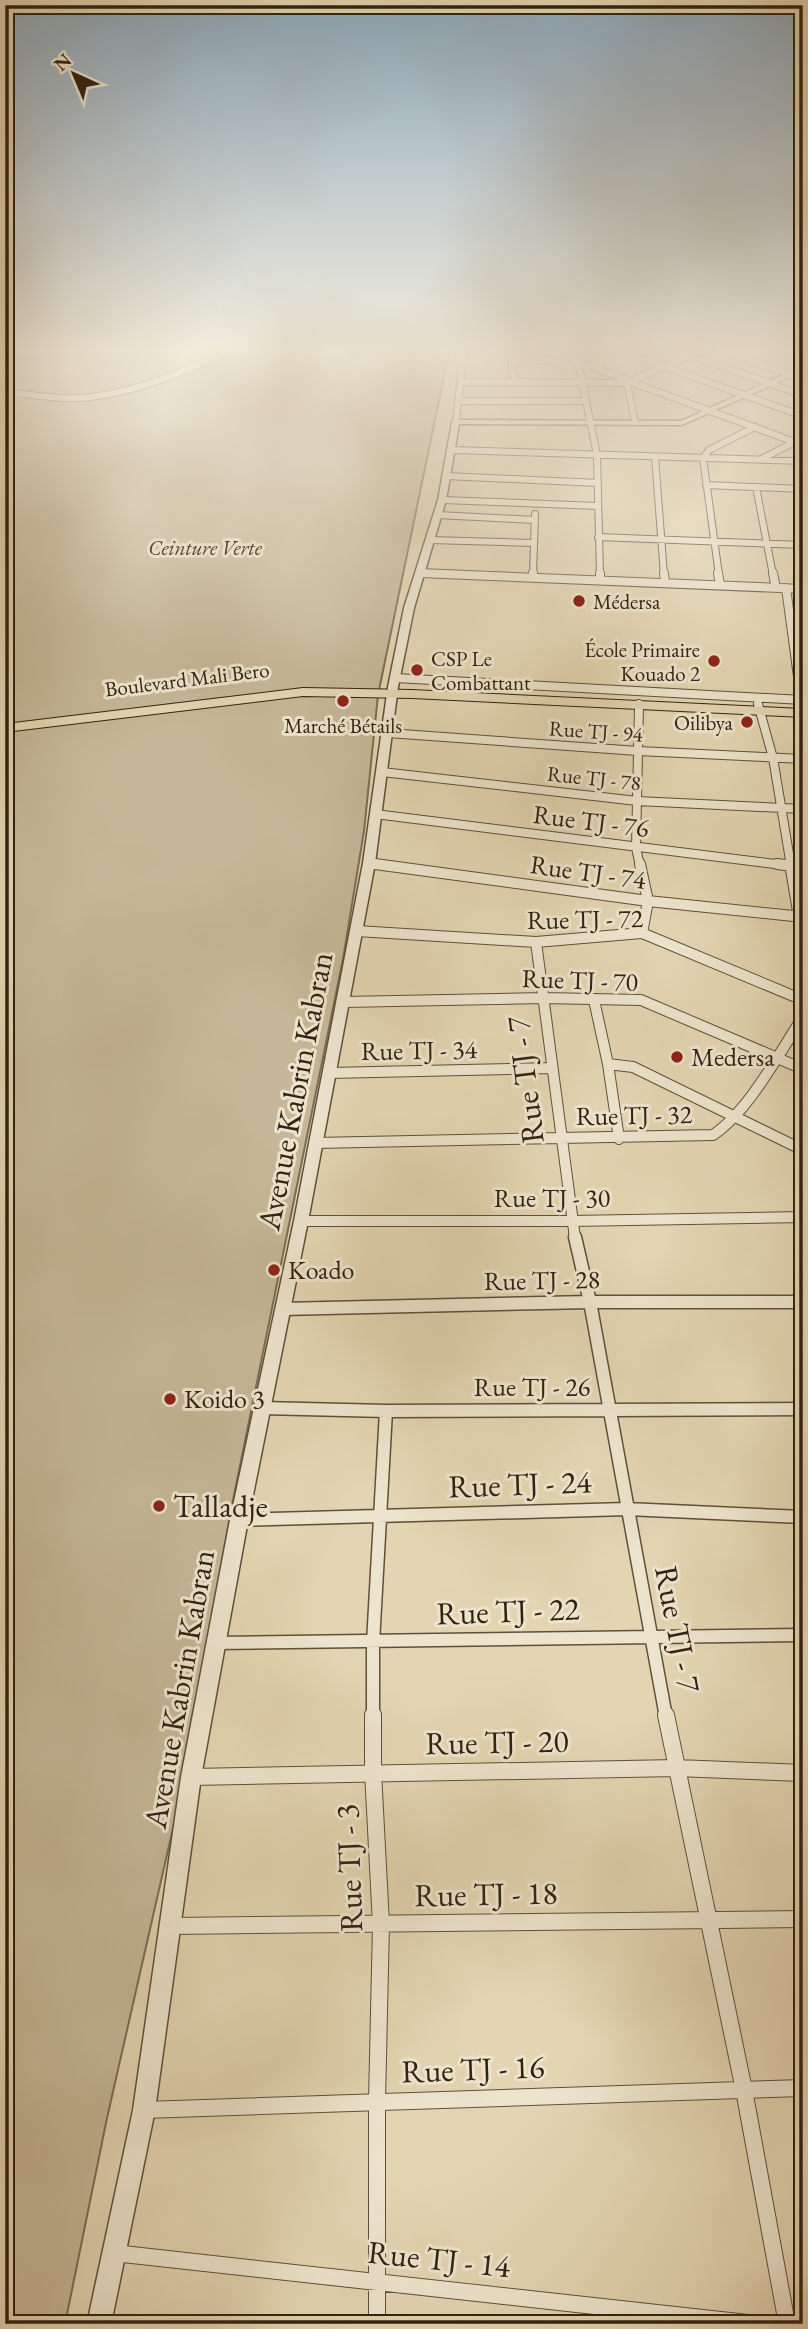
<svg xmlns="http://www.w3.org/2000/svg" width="808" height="2329" font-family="'EB Garamond',serif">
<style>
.green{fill:#c5b797;stroke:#7b6d54;stroke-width:2}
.water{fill:#a6987b;stroke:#776951;stroke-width:2}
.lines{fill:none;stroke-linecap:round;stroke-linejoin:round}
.minor-far4-casing{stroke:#5e5039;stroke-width:8}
.minor-far3-casing{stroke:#5e5039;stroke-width:10}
.minor-far2-casing{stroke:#5e5039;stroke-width:12}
.minor-far1-casing{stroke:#5e5039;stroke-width:15}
.minor-casing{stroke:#5e5039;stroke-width:18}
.tertiary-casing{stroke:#5e5039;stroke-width:3}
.primary-casing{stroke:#312311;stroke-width:2}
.minor-far4{stroke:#ede4cd;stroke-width:6}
.minor-far3{stroke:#ede4cd;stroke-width:8}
.minor-far2{stroke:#ede4cd;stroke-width:10}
.minor-far1{stroke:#ede4cd;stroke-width:12}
.minor{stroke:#ede4cd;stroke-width:16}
.tertiary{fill:#ede4cd;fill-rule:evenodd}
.primary{fill:#e3d5b2;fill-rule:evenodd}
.poi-dot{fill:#8f2418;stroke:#ede4cd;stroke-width:2.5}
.labels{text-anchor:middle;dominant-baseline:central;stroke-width:6;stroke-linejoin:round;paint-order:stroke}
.far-park-label{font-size:21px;font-style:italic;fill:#564832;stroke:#ede4cd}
.far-poi-label{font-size:21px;fill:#312311;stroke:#ede4cd;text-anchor:start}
.far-street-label{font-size:21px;fill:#312311;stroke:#ede4cd}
.street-label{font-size:26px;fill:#312311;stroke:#ede4cd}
.poi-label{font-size:26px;fill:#312311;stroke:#ede4cd;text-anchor:start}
.near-street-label{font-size:32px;fill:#312311;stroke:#ede4cd}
.near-poi-label{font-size:32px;fill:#312311;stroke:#ede4cd;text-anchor:start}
</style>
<rect width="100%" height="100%" fill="#e3d5b2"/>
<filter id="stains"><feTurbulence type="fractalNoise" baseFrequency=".00286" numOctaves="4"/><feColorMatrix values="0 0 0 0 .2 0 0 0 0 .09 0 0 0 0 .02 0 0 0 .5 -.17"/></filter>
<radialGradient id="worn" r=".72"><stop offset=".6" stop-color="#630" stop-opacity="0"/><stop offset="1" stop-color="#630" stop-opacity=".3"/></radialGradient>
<path class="green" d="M5 347H450L378 695 364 831 343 959 232 1505 181 1793 107 2118 65 2324H5Z"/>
<path class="water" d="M13 347H67C50 359 25 364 5 355V351Z"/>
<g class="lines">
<defs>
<path id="minor-far4" d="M509 347 515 383
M539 347 628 380
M609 347 803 416
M666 347 803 395
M711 347 803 379
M780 347 803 354
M512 361H568
M578 361 597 455 600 575
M462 382 627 383 709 347
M631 382 803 445
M627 383 635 422
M5 392C30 394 56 400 81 398 137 394 190 368 241 347
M459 401H586
M456 422 464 347
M452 450 803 461
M655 457 664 575
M761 459 797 441
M446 476 598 483
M706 485 803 489
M756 487 773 575
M442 500 598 506
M437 515 535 520
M598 537 803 545
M430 540 534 543
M420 573 461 575
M533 575 535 514
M719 575 703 458 709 450 755 427"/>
<path id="minor-far3" d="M420 573 803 589
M600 573V580
M664 573 665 583
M718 573 720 585
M773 573 776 588
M533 577V573
M786 588 802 706
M395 678 803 700
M639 704 636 848 640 866
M758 704 773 758 791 866
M388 733 638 751 803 759
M382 772 637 801 803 809
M375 814 791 866
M369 863 388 866"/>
<path id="minor-far2" d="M375 864 648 901 803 917
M640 864 648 901 642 933
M777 864 803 867
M790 864 799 917
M357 931 536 942 642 933 803 1000
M536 942 575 1238
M594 1000 608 1064 619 1139
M343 1002 543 998 641 1000 803 1069
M608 1064 633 1067 803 1150
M329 1073 552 1068
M315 1143 713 1135C749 1111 779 1053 803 1017
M301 1221H571L803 1217"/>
<path id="minor-far1" d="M575 1237 590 1302 666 1717
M282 1309 590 1302H803
M262 1408 386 1411 803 1409
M239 1520 627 1509 803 1517
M216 1643 803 1635
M373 1717V1643L386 1411"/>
<path id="minor" d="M373 1715V1772L381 1924 377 2101V2324
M666 1715 744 2090 787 2324
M191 1777 677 1768 803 1773
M170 1926 803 1919
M144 2110 803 2088
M114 2253 757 2324"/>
<path id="tertiary" d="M803 366V371L682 425 459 424 446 500 414 608 398 687 375 863 308 1221 248 1520 201 1777 155 2110 111 2324H87L133 2110 181 1777 230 1520 294 1221 363 863 388 687 404 608 438 500 452 422 456 420 681 421Z"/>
<path id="primary" d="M303 688 412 690 803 709V717L412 698 303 696 5 732V724Z"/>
</defs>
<use href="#minor-far4" class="minor-far4-casing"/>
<use href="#minor-far3" class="minor-far3-casing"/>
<use href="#minor-far2" class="minor-far2-casing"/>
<use href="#minor-far1" class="minor-far1-casing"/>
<use href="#minor" class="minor-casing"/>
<use href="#tertiary" class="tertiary-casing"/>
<use href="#primary" class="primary-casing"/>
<use href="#minor-far4" class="minor-far4"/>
<use href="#minor-far3" class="minor-far3"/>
<use href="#minor-far2" class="minor-far2"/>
<use href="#minor-far1" class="minor-far1"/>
<use href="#minor" class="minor"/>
<use href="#tertiary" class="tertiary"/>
<use href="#primary" class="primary"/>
</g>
<linearGradient id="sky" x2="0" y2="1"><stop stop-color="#8da9bc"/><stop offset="0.52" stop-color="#f2ecdc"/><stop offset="1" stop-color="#f2ecdc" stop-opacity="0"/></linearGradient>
<rect width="808" height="673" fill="url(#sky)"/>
<g class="poi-dot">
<circle cx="579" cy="601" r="7"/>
<circle cx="714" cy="661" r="7"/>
<circle cx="417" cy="670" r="7"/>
<circle cx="343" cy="701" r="7"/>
<circle cx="747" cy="722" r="7"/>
<circle cx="677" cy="1057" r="7"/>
<circle cx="274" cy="1270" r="7"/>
<circle cx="170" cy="1399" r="7"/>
<circle cx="159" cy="1506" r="7"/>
</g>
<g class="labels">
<g class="far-park-label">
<text x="205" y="547">Ceinture Verte</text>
</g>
<g class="far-poi-label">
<text x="593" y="601">Médersa</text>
<text x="700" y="649" text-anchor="end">École Primaire<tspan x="700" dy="24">Kouado 2</tspan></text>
<text x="431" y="658">CSP Le<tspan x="431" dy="24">Combattant</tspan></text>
<text x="733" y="722" text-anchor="end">Oilibya</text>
<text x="343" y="725" text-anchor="middle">Marché Bétails</text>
</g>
<g class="far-street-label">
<text transform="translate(187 679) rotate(-7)">Boulevard Mali Bero</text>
<text transform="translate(596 731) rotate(4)">Rue TJ - 94</text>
<text transform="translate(594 778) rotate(6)">Rue TJ - 78</text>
</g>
<g class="street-label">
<text transform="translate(591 821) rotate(7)">Rue TJ - 76</text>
<text transform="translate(588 872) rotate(8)">Rue TJ - 74</text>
<text transform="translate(585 919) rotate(-1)">Rue TJ - 72</text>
<text transform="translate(580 980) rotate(2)">Rue TJ - 70</text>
<text transform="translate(419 1050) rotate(-1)">Rue TJ - 34</text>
<text transform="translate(634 1115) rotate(-1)">Rue TJ - 32</text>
<text x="552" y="1198">Rue TJ - 30</text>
<text transform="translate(542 1280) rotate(-1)">Rue TJ - 28</text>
<text x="532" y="1387">Rue TJ - 26</text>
</g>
<g class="poi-label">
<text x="691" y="1057">Medersa</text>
<text x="288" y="1270">Koado</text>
<text x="184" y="1399">Koido 3</text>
</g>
<g class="near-street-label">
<text transform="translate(525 1080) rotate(-97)">Rue TJ - 7</text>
<text transform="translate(295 1091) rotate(-79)">Avenue Kabrin Kabran</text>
<text transform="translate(520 1484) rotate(-2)">Rue TJ - 24</text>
<text transform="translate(508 1611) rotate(-2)">Rue TJ - 22</text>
<text transform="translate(678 1629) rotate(79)">Rue TJ - 7</text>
<text transform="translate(179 1689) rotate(-80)">Avenue Kabrin Kabran</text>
<text transform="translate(497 1742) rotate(-1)">Rue TJ - 20</text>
<text transform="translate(349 1868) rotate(-92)">Rue TJ - 3</text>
<text transform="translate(486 1894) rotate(-1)">Rue TJ - 18</text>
<text transform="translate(473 2069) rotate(-2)">Rue TJ - 16</text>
<text transform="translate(439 2259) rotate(6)">Rue TJ - 14</text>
</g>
<g class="near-poi-label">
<text x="173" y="1506">Talladje</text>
</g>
</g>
<rect width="808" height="2329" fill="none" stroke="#e3d5b2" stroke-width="28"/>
<rect x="7" y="7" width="794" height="2315" fill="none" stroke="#312311" stroke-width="3.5"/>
<rect x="14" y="14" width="780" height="2301" fill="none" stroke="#312311" stroke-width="2"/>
<g transform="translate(74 74) rotate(316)" stroke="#ede4cd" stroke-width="5" paint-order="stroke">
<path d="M0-5L12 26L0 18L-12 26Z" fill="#312311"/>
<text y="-10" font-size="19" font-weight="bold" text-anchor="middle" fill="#312311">N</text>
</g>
<rect width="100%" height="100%" filter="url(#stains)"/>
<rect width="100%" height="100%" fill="url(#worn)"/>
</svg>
